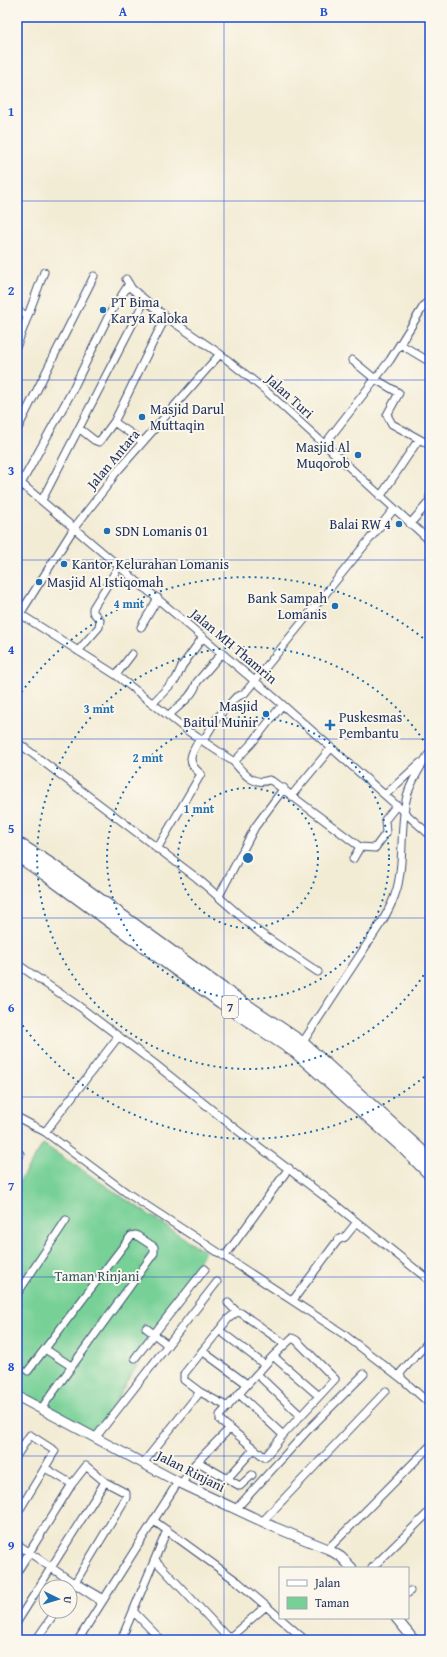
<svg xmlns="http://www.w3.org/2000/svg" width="447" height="1657" font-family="'Gentium Book Plus',serif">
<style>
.green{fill:#77d096;stroke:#49807a}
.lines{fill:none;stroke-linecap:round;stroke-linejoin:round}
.minor-casing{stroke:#3b4b70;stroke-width:9}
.tertiary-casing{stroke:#3b4b70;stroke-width:11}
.trunk-casing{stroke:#3b4b70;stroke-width:14}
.minor{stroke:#fff;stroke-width:7}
.tertiary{stroke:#fff;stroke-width:9}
.trunk{stroke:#fff;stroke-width:12}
.grid{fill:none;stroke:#1d4ed8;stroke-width:1;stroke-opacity:0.55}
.ring{fill:none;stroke:#1f6fb2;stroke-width:2;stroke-dasharray:2 4}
.poi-dot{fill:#1f6fb2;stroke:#fbf7ec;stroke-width:1.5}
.labels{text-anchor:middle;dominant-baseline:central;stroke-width:4;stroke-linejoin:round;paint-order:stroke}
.shield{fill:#fbf7ec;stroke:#5e6b89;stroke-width:1}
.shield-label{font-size:13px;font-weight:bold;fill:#1b2f5e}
.poi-label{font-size:14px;fill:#1b2f5e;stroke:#fbf7ec;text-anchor:start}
.street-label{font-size:14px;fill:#1b2f5e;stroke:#fbf7ec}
.park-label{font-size:14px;fill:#32576c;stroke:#fbf7ec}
.centre{fill:#1f6fb2;stroke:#fbf7ec;stroke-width:2}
.ring-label{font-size:12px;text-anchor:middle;font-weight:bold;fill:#1f6fb2;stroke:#fbf7ec;stroke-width:4;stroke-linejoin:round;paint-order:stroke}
.neatline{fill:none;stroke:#1d4ed8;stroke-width:1.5}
.grid-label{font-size:13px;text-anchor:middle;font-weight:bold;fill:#1d4ed8}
</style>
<rect width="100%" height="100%" fill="#fbf7ec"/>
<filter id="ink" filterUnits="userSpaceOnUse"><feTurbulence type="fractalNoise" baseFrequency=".025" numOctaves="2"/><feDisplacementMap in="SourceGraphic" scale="8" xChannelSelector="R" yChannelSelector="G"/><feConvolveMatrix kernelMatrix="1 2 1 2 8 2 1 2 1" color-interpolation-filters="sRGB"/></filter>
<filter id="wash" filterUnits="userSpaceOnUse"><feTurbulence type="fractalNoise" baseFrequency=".012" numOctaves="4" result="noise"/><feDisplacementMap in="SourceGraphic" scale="16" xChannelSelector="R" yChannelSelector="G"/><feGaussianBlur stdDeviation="0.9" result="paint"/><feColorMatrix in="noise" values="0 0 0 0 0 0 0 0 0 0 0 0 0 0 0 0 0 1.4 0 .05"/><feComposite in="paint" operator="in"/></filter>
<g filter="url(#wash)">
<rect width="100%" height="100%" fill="#f3ecd5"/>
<path class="green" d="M43 1144 205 1252 95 1436 17 1394V1185Z"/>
</g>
<g filter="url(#ink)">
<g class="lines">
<defs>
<path id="minor" d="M126 279 132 289 166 317 220 354 265 390 430 541
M17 310 27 316
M400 344 430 362
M17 345 44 272
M352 360 375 379 399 393 387 415 392 424 430 445
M80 429 94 440 99 442 114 422
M17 430 94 276
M143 442 114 422C132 387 147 352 166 317
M324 445 390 360 425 304
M17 480 276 699 430 835
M17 491 71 393 109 315 129 284
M380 497 419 439
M42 500 145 300
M410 524 429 502 430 496
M17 612 116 675 188 731 234 762
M20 614 74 528 110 482 114 475 220 354
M141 627 158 598
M78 651 99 627 100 620 93 612V608L119 566
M116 675 132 654
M153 703 176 679 182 666 203 637
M282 705 252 743 234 762C244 774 253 786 269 780L272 781 360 847 375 848 386 833 385 820 397 805
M169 715C179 705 193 697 197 682L222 653
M203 741 217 718 236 697 244 694 394 509
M17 742 197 878 260 933 318 972
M292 795 331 748
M385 795 420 763
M157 849 201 774C185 762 191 753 200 739
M353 859 360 847
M219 896 255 827 284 788
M17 964 80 1007 155 1064 237 1130 337 1206 430 1281
M301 1045 383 920C390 907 397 894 399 879 404 852 400 823 407 796 411 781 420 768 428 755
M17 1117 45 1132 127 1193 342 1333 402 1379 430 1404
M45 1132 118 1037
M17 1153 20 1154
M225 1256 289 1168
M17 1294 66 1220
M293 1300 338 1240 345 1237 357 1222
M228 1303 237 1312
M146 1328 168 1345
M219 1330 265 1365
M292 1338 296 1340 335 1379 283 1435 267 1455 264 1457 220 1420V1415L273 1356Z
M45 1349 71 1366
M202 1351 247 1384
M273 1356 319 1396
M135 1358 205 1269
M28 1371 131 1236 136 1235 154 1247V1253L41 1409
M257 1374 301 1416
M402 1379 400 1374 402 1371 430 1340
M200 1392 228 1407
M239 1394 283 1435
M96 1437 217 1282
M17 1455 30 1435 55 1451 17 1514
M144 1462 200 1392 184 1380V1374L228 1319 237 1312 241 1313 285 1344
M198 1462 240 1486 252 1475
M228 1478 254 1449
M182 1483 194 1465 229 1429
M72 1484 86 1466 105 1482
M236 1509 308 1430 364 1374
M154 1521 238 1582 266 1606 227 1640
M262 1522 386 1391
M17 1544 75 1584
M328 1549 430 1446
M155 1560 228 1638
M372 1568 430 1511
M17 1572 72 1484 45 1468
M408 1593 410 1591
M102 1602 75 1584 80 1585 104 1599
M266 1606 305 1640
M134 1612 161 1640
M17 1622 105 1482 126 1493V1498L70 1591
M36 1640 56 1611
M78 1640 178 1482
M121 1640 167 1530"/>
<path id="tertiary" d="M17 1396 178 1482 274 1527 328 1549 341 1557 352 1568
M396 1618 414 1640"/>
<path id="trunk" d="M17 843 53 866 228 993 302 1043 430 1159
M17 855 45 874 221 1002 296 1052 403 1147 430 1174"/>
</defs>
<use href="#minor" class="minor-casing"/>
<use href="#tertiary" class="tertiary-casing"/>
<use href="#trunk" class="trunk-casing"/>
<use href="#minor" class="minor"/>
<use href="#tertiary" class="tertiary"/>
<use href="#trunk" class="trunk"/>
</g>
</g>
<path class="grid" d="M224 17V1640M17 201H430M17 380H430M17 560H430M17 739H430M17 918H430M17 1097H430M17 1277H430M17 1456H430"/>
<g class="ring">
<circle cx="248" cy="858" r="70"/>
<circle cx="248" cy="858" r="141"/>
<path d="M430 965A211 211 0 1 1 430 751"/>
<path d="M429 1073A281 281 0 0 1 18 1019M18 697A281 281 0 0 1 429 643"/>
</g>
<g class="poi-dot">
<circle cx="103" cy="310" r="4"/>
<circle cx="142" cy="417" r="4"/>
<circle cx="358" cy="455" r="4"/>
<circle cx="399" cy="524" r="4"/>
<circle cx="107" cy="531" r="4"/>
<circle cx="64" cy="564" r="4"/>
<circle cx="39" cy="582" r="4"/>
<circle cx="335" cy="606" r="4"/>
<circle cx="266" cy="714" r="4"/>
<path d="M328 719h4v4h4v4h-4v4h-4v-4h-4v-4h4z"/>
</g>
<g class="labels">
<rect class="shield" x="222" y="996" width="16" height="22" rx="3"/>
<g class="shield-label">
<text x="230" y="1007">7</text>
</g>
<g class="poi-label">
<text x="111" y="302">PT Bima<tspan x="111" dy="16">Karya Kaloka</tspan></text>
<text x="150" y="409">Masjid Darul<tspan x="150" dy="16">Muttaqin</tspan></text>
<text x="350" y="447" text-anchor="end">Masjid Al<tspan x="350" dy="16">Muqorob</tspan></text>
<text x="391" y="524" text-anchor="end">Balai RW 4</text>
<text x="115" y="531">SDN Lomanis 01</text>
<text x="72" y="564">Kantor Kelurahan Lomanis</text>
<text x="47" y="582">Masjid Al Istiqomah</text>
<text x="327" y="598" text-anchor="end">Bank Sampah<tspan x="327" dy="16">Lomanis</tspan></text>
<text x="258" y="706" text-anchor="end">Masjid<tspan x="258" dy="16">Baitul Munir</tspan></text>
<text x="339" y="717">Puskesmas<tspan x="339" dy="16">Pembantu</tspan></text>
</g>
<g class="street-label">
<text transform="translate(290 396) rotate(42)">Jalan Turi</text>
<text transform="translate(113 459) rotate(-50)">Jalan Antara</text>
<text transform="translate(234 646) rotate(40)">Jalan MH Thamrin</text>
<text transform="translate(191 1471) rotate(27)">Jalan Rinjani</text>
</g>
<g class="park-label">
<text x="97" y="1276">Taman Rinjani</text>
</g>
</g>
<circle cx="248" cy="858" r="6" class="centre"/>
<g class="ring-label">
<text x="129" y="608">4 mnt</text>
<text x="99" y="713">3 mnt</text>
<text x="148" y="762">2 mnt</text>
<text x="199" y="813">1 mnt</text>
</g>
<rect width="447" height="1657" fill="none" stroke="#fbf7ec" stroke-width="44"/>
<rect x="279" y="1567" width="130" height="52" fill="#fbf7ec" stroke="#a1a7b3"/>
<rect x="287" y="1580" width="20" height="6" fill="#ffffff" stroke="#a1a7b3"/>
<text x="315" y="1587" font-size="12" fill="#1b2f5e">Jalan</text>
<rect x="287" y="1597" width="20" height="12" fill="#77d096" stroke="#a1a7b3"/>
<text x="315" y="1607" font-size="12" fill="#1b2f5e">Taman</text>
<g transform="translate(58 1599) rotate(95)"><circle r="19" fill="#fbf7ec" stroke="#a1a7b3"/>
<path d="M0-3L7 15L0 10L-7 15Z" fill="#1f6fb2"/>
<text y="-6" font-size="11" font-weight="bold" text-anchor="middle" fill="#1b2f5e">U</text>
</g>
<rect x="22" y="22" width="403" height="1613" class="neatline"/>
<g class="grid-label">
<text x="123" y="16">A</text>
<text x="324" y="16">B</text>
<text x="11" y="116">1</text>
<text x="11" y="295">2</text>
<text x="11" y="475">3</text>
<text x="11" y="654">4</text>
<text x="11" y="833">5</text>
<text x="11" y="1012">6</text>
<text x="11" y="1191">7</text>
<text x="11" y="1371">8</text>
<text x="11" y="1550">9</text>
</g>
</svg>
